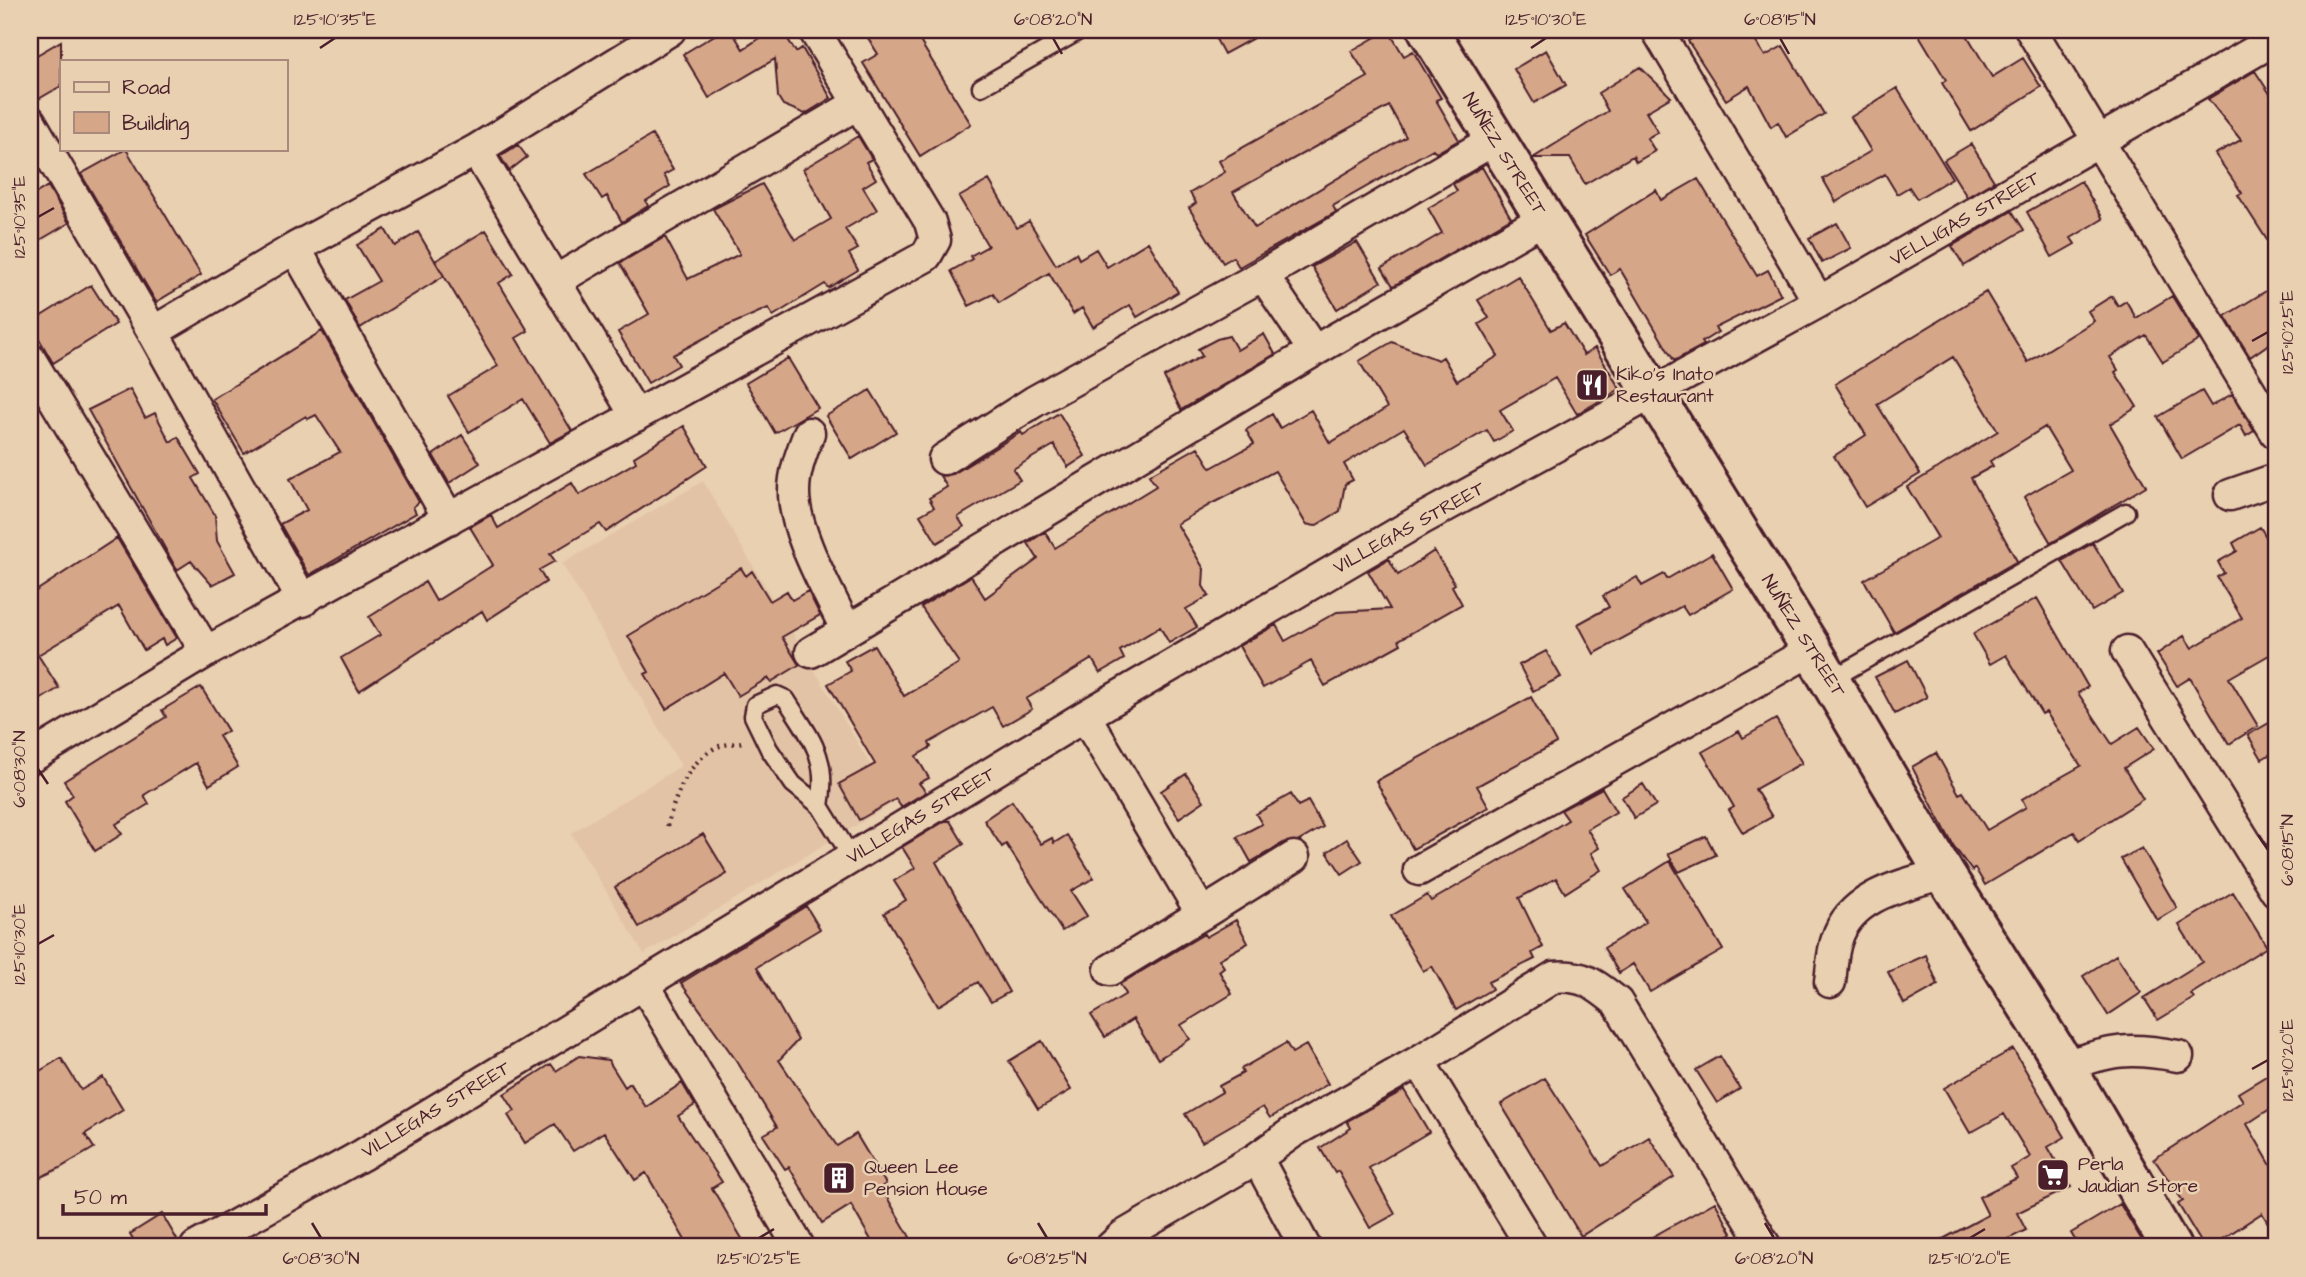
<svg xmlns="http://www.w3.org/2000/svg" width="2306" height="1277" font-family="'Architects Daughter',sans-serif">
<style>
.built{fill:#e3c3a5}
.building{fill:#d6a689;stroke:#4a1f2b;stroke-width:2;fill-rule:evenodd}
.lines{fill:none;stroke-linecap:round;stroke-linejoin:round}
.lane-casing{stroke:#4a1f2b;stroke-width:21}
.street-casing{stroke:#4a1f2b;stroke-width:35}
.secondary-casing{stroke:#4a1f2b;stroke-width:44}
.path{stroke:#4a1f2b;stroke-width:4.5;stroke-dasharray:2 5;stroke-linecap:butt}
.lane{stroke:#e9d0b1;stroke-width:16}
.street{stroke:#e9d0b1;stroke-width:30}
.secondary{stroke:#e9d0b1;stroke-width:38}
.ticks{fill:none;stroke:#4a1f2b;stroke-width:2.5}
.labels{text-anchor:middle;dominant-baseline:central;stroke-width:5;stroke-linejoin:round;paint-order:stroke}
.street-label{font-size:19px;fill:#4a1f2b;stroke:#e9d0b1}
.poi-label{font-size:19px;fill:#4a1f2b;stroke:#e9d0b1;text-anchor:start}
.neatline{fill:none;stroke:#4a1f2b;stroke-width:2.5}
.ticks-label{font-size:18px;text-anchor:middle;fill:#4a1f2b}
</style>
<rect width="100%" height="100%" fill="#e9d0b1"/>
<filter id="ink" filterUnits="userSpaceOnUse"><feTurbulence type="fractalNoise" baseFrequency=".0143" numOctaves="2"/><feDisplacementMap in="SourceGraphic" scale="14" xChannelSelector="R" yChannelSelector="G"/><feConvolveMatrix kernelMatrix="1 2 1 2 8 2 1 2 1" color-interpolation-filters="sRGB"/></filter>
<g filter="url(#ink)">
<path class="built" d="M703 481 893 803 644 954 571 833 681 766 562 564Z"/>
<path class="building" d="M723 30H731L743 49 772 30H782L796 52 802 48 831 98 805 114 783 105 778 97 775 59 709 98 683 54Z
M863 30H913L971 124 920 156 863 63 878 54Z
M1211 30H1268L1224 54Z
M1388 30 1404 56 1413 51 1441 98 1436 100 1459 140 1436 153 1433 149 1333 206 1336 212 1239 267 1233 257 1223 263 1189 208 1196 203 1190 193 1225 172 1219 161 1368 77 1351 51ZM1389 106 1406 137 1255 228 1233 192Z
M1706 30H1748L1765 56 1783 46 1824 114 1786 137 1778 122 1771 127 1749 86 1726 100 1688 41Z
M1916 30H1964L1992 77 2023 58 2041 87 1971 131 1942 83 1946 80Z
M61 41V86L30 104V59Z
M1546 50 1566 85 1534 103 1514 69Z
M1640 67 1671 97 1646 112 1658 132 1647 138 1655 151 1636 162 1633 156 1585 184 1570 158H1533L1608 111 1598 93Z
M2255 71 2276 103V254L2238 195 2242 193 2215 154 2241 140 2208 99Z
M1897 88 1952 178 1917 199 1909 187 1897 194 1885 174 1836 202 1823 179 1871 151 1851 117Z
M652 135 673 170 664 175 670 186 646 201 648 206 622 222 607 196 602 199 586 174Z
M858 136 872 159 866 162 876 179 863 187 877 210 845 229 858 249 849 254 858 270 828 288 825 284 773 316 768 308 723 328 673 355 679 365 648 383 618 332 649 314 620 263 665 237 688 279 740 254 713 209 762 184 795 240 831 219 803 169Z
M1971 144 1994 181 1967 197 1944 160Z
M518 145 527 157 509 171 500 156Z
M126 149 201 275 156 302 81 174Z
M1482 167 1511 218 1393 286 1382 268 1442 233 1428 208 1457 191 1453 184Z
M1698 179 1757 276 1768 270 1781 295 1715 328 1718 332 1702 342 1704 345 1674 361 1620 269 1610 275 1585 235 1656 190 1661 200Z
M989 180 1017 228 1029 221 1056 265 1076 253 1079 259 1096 249 1107 267 1148 242 1178 292 1137 317 1130 305 1093 327 1082 308 1073 314 1049 273 999 303 993 294 969 306 951 271 972 259 970 256 988 246 959 197Z
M2081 181 2103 219 2071 238 2075 244 2052 257 2027 212Z
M48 186 69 223 30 246V197Z
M2012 211 2024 230 1964 266 1952 246Z
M1837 223 1851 248 1822 263 1809 238Z
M385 229 395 246 418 232 444 276 360 328 345 300 379 281 357 245Z
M486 230 513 274 499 283 528 331 516 338 572 431 550 443 523 399 469 432 448 396 498 366 435 261Z
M1357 242 1381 282 1337 309 1312 267Z
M1518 276 1551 330 1564 323 1584 355 1595 348 1620 389 1577 414 1555 378 1500 410 1513 431 1494 442 1487 430 1427 465 1404 428 1344 464 1353 480 1345 484 1340 511 1315 526 1306 524 1275 471 1213 503 1177 524 1204 569 1203 586 1209 596 1186 609 1197 627 1169 643 1160 627 1120 651 1124 659 1100 673 1092 659 1026 699 1032 709 1003 726 992 707 929 743 931 747 916 756 929 778 919 783 926 792 901 807 896 799 859 820 839 784 875 764 828 684 851 671 845 661 874 645 904 696 959 663 921 607 971 576 985 598 1038 559 1028 543 1045 532 1055 548 1156 486 1149 475 1198 447 1211 468 1254 444 1246 430 1272 414 1280 428 1311 410 1330 443 1387 408 1359 361 1392 342 1438 360 1443 357 1457 381 1498 356 1479 324 1489 318 1478 300Z
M91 285 116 324 53 363 30 323Z
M2276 285V339L2250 357 2225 316Z
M1986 292 2028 362 2094 321 2088 311 2112 296 2118 306 2126 301 2136 318 2172 296 2199 340 2163 362 2146 335 2110 357 2118 370 2115 372 2137 407 2110 424 2146 486 2051 543 2024 497 2071 470 2045 427 1990 461 1993 466 1971 478 2017 561 1894 632 1864 580 1938 538 1907 487 1998 431 1953 357 1877 404 1920 474 1865 507 1834 456 1866 435 1835 384Z
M322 331 419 502 413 507 416 513 309 575 280 524 307 510 290 479 340 452 316 415 308 419 306 416 244 453 212 399Z
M1264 334 1275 354 1181 410 1164 377 1202 356 1198 349 1217 339 1229 336 1237 350Z
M788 358 818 408 775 433 746 383Z
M130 389 145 418 155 413 170 442 178 437 200 474 193 478 215 515 217 541 235 573 212 585 191 561 177 570 88 410Z
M870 390 896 432 852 459 826 416Z
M2202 391 2211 406 2232 394 2254 431 2246 436 2240 425 2182 459 2158 417Z
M1059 413 1085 456 1068 467 1054 445 1013 469 1020 480 958 517 964 527 937 543 920 515 934 507 929 498 947 487 940 476 953 474 1021 432 1023 435Z
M684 426 707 466 606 532 600 524 550 554 555 561 539 570 546 582 487 620 482 611 359 691 341 658 380 635 369 617 425 582 436 601 493 565 470 527 491 515 498 528 572 483 579 495 636 462 634 457Z
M462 435 480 463 449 483 433 455Z
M2260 527 2276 553V651L2229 678 2258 726 2229 744 2190 678 2177 686 2157 654 2184 636 2192 648 2242 618 2217 577 2224 573 2218 562 2237 551 2233 543Z
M117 538 177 638 165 645 162 639 144 650 119 606 38 655 59 688 30 706V595Z
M2093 543 2123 593 2092 611 2062 561Z
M1434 551 1455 584 1452 586 1462 604 1399 640 1401 644 1325 686 1311 661 1263 688 1239 646 1276 625 1285 641 1337 612 1390 609 1368 571 1389 559 1398 575Z
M1712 553 1733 589 1688 615 1682 606 1594 654 1578 624 1609 607 1603 596 1637 577 1642 586 1664 574 1667 579Z
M741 568 746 576 752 571 770 601 787 591 792 600 808 591 820 615 782 637 799 665 771 682 768 678 738 696 724 673 666 709 645 674 649 672 628 636Z
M2037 598 2088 687 2078 693 2112 744 2139 727 2154 749 2124 768 2143 799 2079 840 2074 832 1985 885 1975 868 1972 871 1953 845 1912 767 1936 753 1959 794 1963 792 1987 830 2026 807 2022 799 2081 766 2046 712 2042 714 2006 655 1990 664 1973 634Z
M1546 651 1561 677 1533 691 1519 665Z
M1908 660 1927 697 1895 714 1875 677Z
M201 687 228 731 219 736 238 767 209 785 196 763 144 795 149 804 116 824 122 834 95 851 65 801 73 795 64 781 166 717 162 710Z
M1531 697 1556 743 1477 786 1489 807 1413 849 1376 781Z
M1776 719 1802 763 1755 789 1772 817 1743 833 1729 810 1734 807 1702 752 1739 731 1743 738Z
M2276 719V751L2262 759 2248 735Z
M1186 774 1204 801 1179 818 1161 791Z
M1643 784 1656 805 1634 818 1622 797Z
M1602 788 1616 812 1587 829 1599 848 1591 853 1601 870 1565 893 1556 878 1519 898 1543 947 1532 953 1535 959 1488 982 1492 989 1456 1010 1432 966 1423 971 1391 916 1427 895 1431 901 1526 846 1568 820 1561 810Z
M1291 794 1298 806 1308 801 1323 827 1299 841 1285 842 1251 862 1237 837 1262 824 1256 814Z
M1012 801 1041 844 1052 838 1054 843 1067 835 1094 878 1071 891 1087 916 1062 931 1006 844 1002 847 984 820Z
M945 821H950L964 844 936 862 1009 992 991 1002 978 982 938 1006 884 913 906 900 894 881 915 868 902 847Z
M703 834 727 874 639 927 615 887Z
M1706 836 1716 855 1679 872 1668 854Z
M1347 839 1362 861 1342 874 1327 852Z
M2142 848 2177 908 2157 920 2121 859Z
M1670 861 1723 950 1650 992 1633 964 1619 973 1604 948 1646 922 1625 889Z
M2233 892 2267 947 2191 994 2194 998 2158 1020 2144 998 2202 962 2179 925Z
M806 906 820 929 757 967 798 1040 779 1060 837 1146 856 1134 886 1184 881 1187 910 1237 892 1247H875L851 1205 822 1223 789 1167 785 1169 763 1135 777 1127 738 1063 681 983Z
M1236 920 1248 943 1219 959 1224 967 1219 971 1232 994 1181 1025 1190 1039 1158 1059 1133 1019 1105 1037 1091 1015 1126 994 1120 984 1204 934 1206 937Z
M1926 955 1938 985 1904 1004 1888 972Z
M2116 955 2141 993 2108 1015 2083 976Z
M1042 1041 1071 1090 1038 1109 1009 1061Z
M1286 1043 1292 1053 1306 1045 1328 1084 1270 1118 1263 1107 1202 1142 1185 1114 1222 1092 1219 1086 1243 1073 1241 1069Z
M2013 1049 2065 1137 2048 1147 2071 1187 2017 1213 2026 1230 1992 1247H1928L1988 1215 1979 1197 2017 1178 2011 1168 2030 1157 2004 1114 1970 1133 1944 1088Z
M579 1056 608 1060 625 1087 630 1083 646 1107 682 1083 695 1105 678 1116 722 1182 712 1188 747 1247H689L646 1173 635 1180 604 1132 573 1151 555 1124 525 1143 508 1115 515 1111 504 1094 551 1064 556 1071Z
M1720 1056 1740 1089 1717 1103 1696 1070Z
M61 1058 81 1090 103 1077 123 1110 85 1134 94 1148 58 1169 30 1182V1077Z
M2276 1070V1105L2247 1124 2276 1174V1236L2262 1213 2210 1247H2204L2178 1204 2183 1201 2154 1159 2243 1101 2238 1093Z
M1545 1078 1602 1166 1649 1137 1674 1177 1581 1236 1501 1104Z
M1404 1090 1429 1132 1369 1168 1395 1214 1370 1228 1338 1171 1335 1173 1320 1148 1351 1128 1347 1121Z
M1715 1202 1732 1233 1727 1236 1735 1247H1634Z
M2120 1204 2146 1247H2079L2071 1233Z
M162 1214 179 1243V1247H138L130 1234Z"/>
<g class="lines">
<defs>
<path id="lane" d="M981 87 1081 30
M1830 680 2126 512
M820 806C829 757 811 739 786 699L777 695 755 705 753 716 769 749 793 784 820 806 852 858"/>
<path id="street" d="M1657 30 1819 302
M2031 30 2276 433
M30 121 153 332 303 601
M476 150 636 416
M295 248 449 519
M1263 275 1314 351
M557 280 859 103
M153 332 295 248 476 150 670 30
M30 359 206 652
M809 433C802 452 794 471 794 491 793 531 829 593 846 629
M944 459 1035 401 1263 275 1495 139
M2230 495 2276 479
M2127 651 2276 891
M811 652 1314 351 1544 219
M1085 716 1202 914 1110 970
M30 758 206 652 926 256 935 240 930 222 814 30
M1419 870 1812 650
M1202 914 1294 857
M1830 982C1832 968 1832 952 1837 939 1851 894 1905 885 1944 873
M644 984 799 1247
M2065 1066C2111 1050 2129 1047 2178 1056
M196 1247 362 1155 1085 716 1422 519 1819 302 2276 39
M1111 1247 1123 1236 1257 1158
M1305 1247 1257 1158 1293 1132 1419 1061
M1532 1247 1419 1061 1554 977C1582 974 1595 984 1617 1002L1766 1247"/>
<path id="secondary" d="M1428 30 1812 650 1944 873 2065 1066 2171 1247"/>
</defs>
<use href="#lane" class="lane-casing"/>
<use href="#street" class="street-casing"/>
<use href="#secondary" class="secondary-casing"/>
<path class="path" d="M667 826C675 797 687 763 715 748 722 744 734 744 742 742"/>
<use href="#lane" class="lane"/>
<use href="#street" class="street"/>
<use href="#secondary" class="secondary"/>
</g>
</g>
<path class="ticks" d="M1053 38 1062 54M1780 38 1789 54M320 48 335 38M1531 48 1546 38M38 217 54 208M2252 341 2268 332M38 769 48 784M2258 835 2268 850M38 944 54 935M2252 1069 2268 1060M312 1223 321 1238M1038 1223 1047 1238M1765 1223 1774 1238M759 1238 774 1229M1970 1238 1985 1229"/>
<defs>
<symbol id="restaurant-square" viewBox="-11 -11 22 22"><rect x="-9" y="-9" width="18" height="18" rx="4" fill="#4a1f2b" stroke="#e9d0b1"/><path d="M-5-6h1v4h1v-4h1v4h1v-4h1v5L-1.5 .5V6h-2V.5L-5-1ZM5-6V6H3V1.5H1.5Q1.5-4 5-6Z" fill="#fff"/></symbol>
<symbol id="supermarket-square" viewBox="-11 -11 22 22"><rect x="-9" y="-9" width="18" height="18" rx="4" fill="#4a1f2b" stroke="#e9d0b1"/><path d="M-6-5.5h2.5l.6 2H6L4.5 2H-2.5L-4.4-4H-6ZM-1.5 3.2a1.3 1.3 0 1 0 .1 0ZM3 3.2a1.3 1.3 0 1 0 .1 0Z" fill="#fff"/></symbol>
<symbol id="building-square" viewBox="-11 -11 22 22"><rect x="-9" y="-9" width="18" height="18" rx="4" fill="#4a1f2b" stroke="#e9d0b1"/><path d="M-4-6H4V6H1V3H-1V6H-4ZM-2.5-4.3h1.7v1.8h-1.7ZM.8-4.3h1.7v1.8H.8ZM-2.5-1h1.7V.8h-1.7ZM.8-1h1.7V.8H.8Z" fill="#fff"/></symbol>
</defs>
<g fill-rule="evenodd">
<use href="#restaurant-square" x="1573" y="366" width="38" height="38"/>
<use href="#supermarket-square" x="2034" y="1156" width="38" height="38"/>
<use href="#building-square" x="820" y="1159" width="38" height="38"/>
</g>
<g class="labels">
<g class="street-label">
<text transform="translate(1504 154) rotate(58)">NUÑEZ STREET</text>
<text transform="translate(1965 219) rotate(-30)">VELLIGAS STREET</text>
<text transform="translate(1409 528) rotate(-29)">VILLEGAS STREET</text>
<text transform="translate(1803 636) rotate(58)">NUÑEZ STREET</text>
<text transform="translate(921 816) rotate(-31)">VILLEGAS STREET</text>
<text transform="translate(436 1110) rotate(-31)">VILLEGAS STREET</text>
</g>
<g class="poi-label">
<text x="1616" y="374">Kiko's Inato<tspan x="1616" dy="22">Restaurant</tspan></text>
<text x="2078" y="1164">Perla<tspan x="2078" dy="22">Jaudian Store</tspan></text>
<text x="864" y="1167">Queen Lee<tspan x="864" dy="22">Pension House</tspan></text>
</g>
</g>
<rect width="2306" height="1277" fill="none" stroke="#e9d0b1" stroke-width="77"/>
<rect x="60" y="60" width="228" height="91" fill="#e9d0b1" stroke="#a9897b" stroke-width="2"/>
<rect x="74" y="82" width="35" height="10" fill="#e9d0b1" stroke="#a9897b" stroke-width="2"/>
<text x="122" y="94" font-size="21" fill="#4a1f2b">Road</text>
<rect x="74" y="112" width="35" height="21" fill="#d6a689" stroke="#a9897b" stroke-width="2"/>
<text x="122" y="130" font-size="21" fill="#4a1f2b">Building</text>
<path d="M63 1204v10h203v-10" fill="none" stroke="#4a1f2b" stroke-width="3.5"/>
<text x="74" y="1204" font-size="21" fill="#4a1f2b" stroke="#e9d0b1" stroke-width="5" paint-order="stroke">50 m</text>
<rect x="38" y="38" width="2230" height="1200" class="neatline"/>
<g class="ticks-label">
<text x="335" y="25">125°10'35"E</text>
<text x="1053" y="25">6°08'20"N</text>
<text x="1546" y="25">125°10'30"E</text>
<text x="1780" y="25">6°08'15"N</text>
<text transform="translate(19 217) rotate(-90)" y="6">125°10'35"E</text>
<text transform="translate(2287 332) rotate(-90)" y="6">125°10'25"E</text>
<text transform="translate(19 769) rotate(-90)" y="6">6°08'30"N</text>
<text transform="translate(2287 850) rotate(-90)" y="6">6°08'15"N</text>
<text transform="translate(19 944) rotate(-90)" y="6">125°10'30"E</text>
<text transform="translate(2287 1060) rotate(-90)" y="6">125°10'20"E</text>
<text x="321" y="1264">6°08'30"N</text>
<text x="759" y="1264">125°10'25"E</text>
<text x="1047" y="1264">6°08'25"N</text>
<text x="1774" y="1264">6°08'20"N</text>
<text x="1970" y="1264">125°10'20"E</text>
</g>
</svg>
